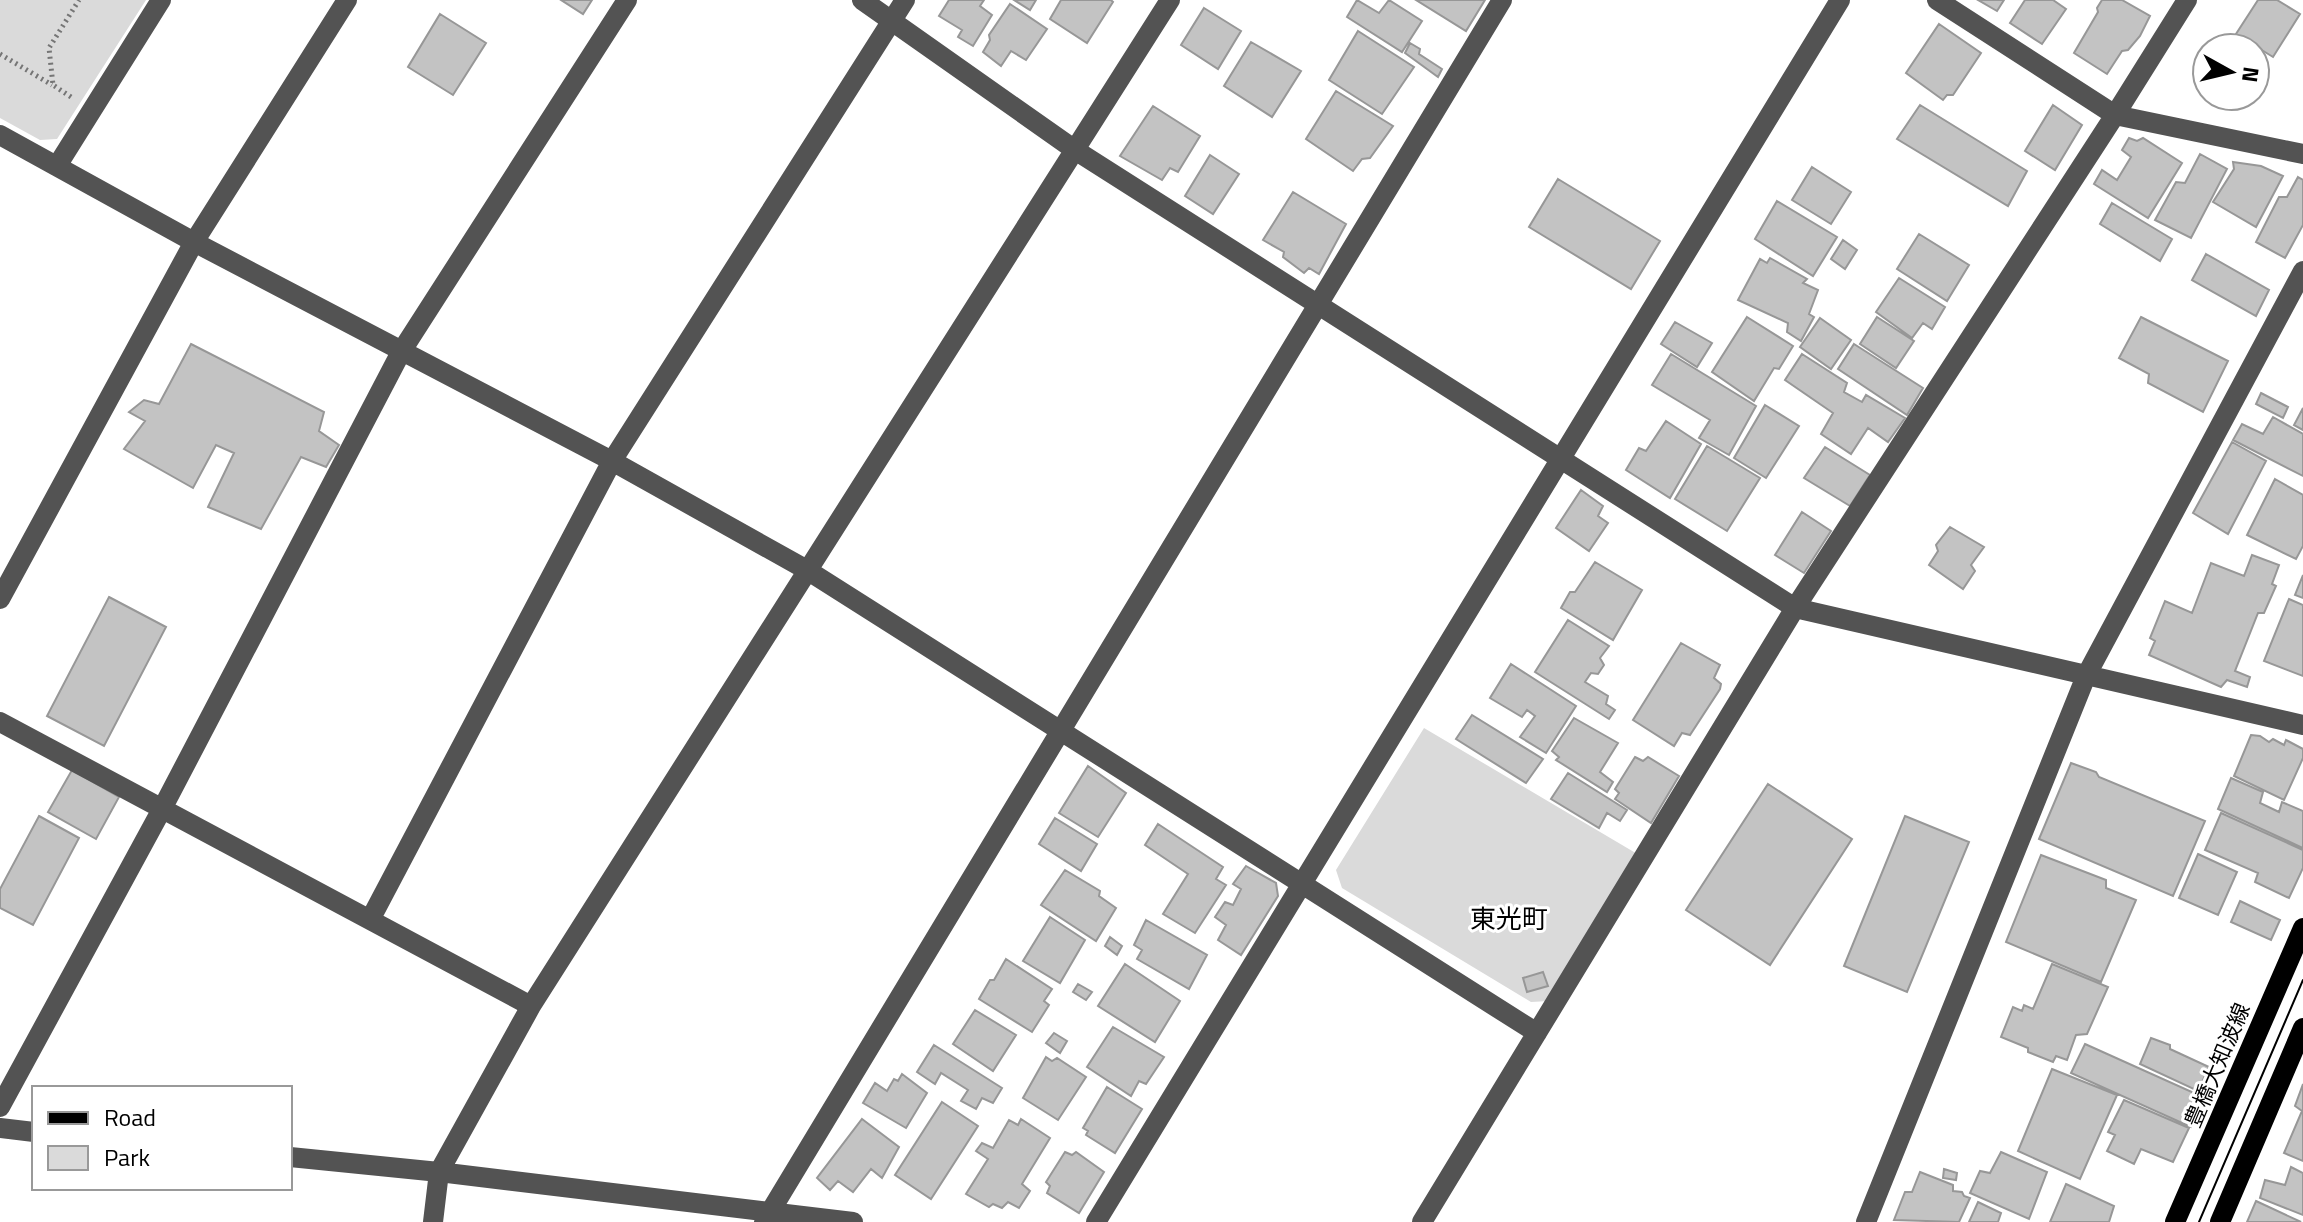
<svg xmlns="http://www.w3.org/2000/svg" width="2303" height="1222" font-family="'Titillium Web','Noto Sans JP',sans-serif">
<style>
.green{fill:#dadada}
.building{fill:#c3c3c3;stroke:#979797;stroke-width:2}
.lines{fill:none;stroke-linecap:round;stroke-linejoin:round}
.path{stroke:#757575;stroke-width:5;stroke-dasharray:2 4;stroke-linecap:butt}
.minor{stroke:#535353;stroke-width:20}
.major{stroke:#000;stroke-width:20}
.tram{stroke:#000;stroke-width:2}
.labels{text-anchor:middle;dominant-baseline:central;stroke-width:6;stroke-linejoin:round;paint-order:stroke}
.street-label{font-size:22px;fill:#000;stroke:#fff}
.quarter-label{font-size:26px;fill:#000;stroke:#fff}
</style>
<rect width="100%" height="100%" fill="#fff"/>
<path class="green" d="M0 0H146L57 139 40 140 0 118Z
M1424 728 1639 855 1549 1001 1531 1002 1342 888 1336 870Z"/>
<path class="building" d="M561 0H592L583 14Z
M949 0H984L980 6 992 15 973 46 958 37 962 30 939 16Z
M1014 0H1036L1030 10Z
M1061 0H1111L1113 2 1087 43 1050 19Z
M1357 0 1379 13 1389 0 1422 21 1402 52 1347 17Z
M1416 0H1485L1466 31Z
M1978 0H2004L1997 11Z
M2025 0H2053L2066 9 2042 44 2010 23Z
M2102 0H2122L2150 16 2140 36 2128 50 2122 51 2107 74 2074 53 2098 12 2097 8Z
M2258 0H2277L2300 14 2273 57 2236 34Z
M1010 4 1047 29 1026 60 1011 51 1001 66 983 52 990 40 989 35Z
M1204 8 1241 31 1218 69 1181 45Z
M440 14 486 43 453 95 408 67Z
M1939 24 1981 53 1953 95H1947L1943 100 1906 73Z
M1358 31 1414 67 1382 114 1329 80Z
M1251 42 1301 71 1272 117 1224 86Z
M1410 43 1420 49 1419 54 1442 69 1438 77 1405 53Z
M1336 91 1393 126 1370 158 1362 159 1353 171 1306 139Z
M1920 105 2027 171 2008 206 1897 139Z
M2053 105 2082 125 2055 170 2025 151Z
M1153 106 1200 136 1178 172 1170 168 1162 180 1120 156Z
M2129 138 2137 141 2143 138 2182 163 2148 218 2094 184 2102 170 2117 180 2131 157 2122 150Z
M2200 154 2227 169 2191 238 2155 220 2176 182 2185 183Z
M1210 155 1239 174 1213 214 1185 196Z
M2233 162 2261 166 2283 176 2256 227 2213 202 2234 169Z
M1812 167 1851 192 1831 224 1792 200Z
M2298 177 2303 180V225L2285 258 2256 242 2279 197H2287Z
M1558 179 1660 241 1631 289 1529 227Z
M1293 192 1346 224 1319 274 1309 268 1304 273 1283 257 1284 252 1263 240Z
M1777 201 1837 237 1813 276 1755 239Z
M2112 203 2172 239 2160 261 2100 224Z
M1919 234 1969 265 1947 301 1897 269Z
M1843 240 1857 250 1845 269 1831 259Z
M2206 254 2269 290 2256 316 2192 280Z
M1770 258 1807 279 1803 283 1818 290 1809 314 1814 317 1801 341 1787 332 1788 323 1738 300 1760 259 1767 263Z
M1899 278 1945 307 1932 329 1923 323 1912 338 1876 312Z
M1747 317 1793 346 1779 369 1774 368 1754 401 1712 372Z
M1877 317 1914 341 1896 368 1860 344Z
M2141 317 2228 361 2203 412 2148 383 2149 374 2119 358Z
M1820 318 1851 340 1831 369 1800 347Z
M1675 322 1712 343 1697 367 1661 344Z
M191 344 324 412 319 431 339 445 326 467 301 457 261 529 208 507 234 453 216 445 193 488 124 449 145 421 129 412 144 400 159 404Z
M1854 344 1923 388 1907 415 1838 369Z
M1671 354 1756 406 1729 455 1699 438 1710 420 1652 385Z
M1802 354 1847 383 1844 392 1862 402 1866 395 1905 418 1888 442 1868 428 1851 454 1821 434 1833 413 1785 380Z
M2261 393 2288 407 2283 418 2256 404Z
M1765 405 1799 426 1766 478 1734 458Z
M2303 408V430L2294 425Z
M2273 417 2303 434V476L2233 440 2242 424 2263 434Z
M1666 421 1701 444 1670 498 1626 470 1639 448 1646 451Z
M2232 442 2266 461 2228 534 2193 513Z
M1707 446 1760 478 1727 531 1675 499Z
M1825 447 1870 475 1850 506 1804 478Z
M2275 479 2303 495V546L2296 559 2247 535Z
M1581 490 1603 506 1598 516 1608 523 1589 551 1556 528Z
M1802 512 1831 531 1804 573 1775 555Z
M1950 527 1984 547 1971 565 1975 571 1963 589 1929 565 1938 551 1936 545Z
M2252 555 2279 565 2272 584 2276 586 2264 613H2258L2235 671 2250 677 2247 687 2227 680 2221 687 2149 655 2155 641 2150 638 2165 601 2192 613 2211 563 2244 576Z
M1595 562 1642 590 1613 640 1561 608 1570 592H1575Z
M2303 575V598L2295 595Z
M109 597 166 627 104 746 47 716Z
M2289 599 2303 605V676L2264 661Z
M1568 620 1609 646 1600 658 1604 665 1598 674 1591 673 1585 682 1608 696 1606 704 1615 710 1609 719 1535 672Z
M1681 643 1720 665 1714 678 1721 684 1720 689 1690 735 1682 733 1674 746 1633 720Z
M1511 664 1576 706 1546 753 1520 737 1535 716 1527 710 1522 717 1490 698Z
M1472 715 1543 759 1526 783 1456 739Z
M1574 718 1618 743 1600 772 1613 782 1607 792 1556 760 1559 757 1552 751Z
M2251 735 2260 736 2269 742 2273 739 2284 745 2286 740 2303 749V758L2284 800 2234 776Z
M1635 757 1643 761 1648 757 1679 776 1651 823 1615 799 1619 793 1615 789Z
M2071 763 2096 772 2099 777 2205 821 2173 896 2039 839Z
M1088 766 1126 793 1098 837 1059 813Z
M72 770 119 797 96 839 48 812Z
M1568 773 1627 810 1620 821 1607 813 1599 828 1551 799Z
M2231 778 2263 792 2260 803 2279 812 2282 802 2303 811V848L2218 809Z
M1768 784 1852 839 1770 965 1686 910Z
M2221 813 2303 850V868L2289 898 2255 882 2258 873 2205 850Z
M39 816 79 838 33 925 0 908V889Z
M1905 816 1969 842 1907 992 1844 966Z
M1055 818 1097 844 1081 871 1039 844Z
M1158 824 1223 867 1216 879 1226 885 1195 933 1163 914 1188 874 1145 845Z
M2198 854 2237 872 2218 915 2179 898Z
M2041 855 2106 880V888L2136 900 2101 982 2006 942Z
M1246 866 1276 883 1278 896 1241 955 1218 940 1226 925 1215 917 1225 902 1233 905 1241 889 1233 884Z
M1065 870 1100 891 1099 896 1116 908 1096 941 1041 905Z
M2240 901 2280 920 2271 940 2231 922Z
M1050 917 1085 940 1060 983 1023 961Z
M1146 920 1207 955 1189 989 1137 959 1142 950 1134 945Z
M1110 937 1122 946 1117 955 1105 946Z
M1006 959 1052 989 1044 1001 1049 1005 1032 1032 979 999 990 980H994Z
M1125 964 1180 1001 1155 1042 1098 1006Z
M2052 964 2108 987 2087 1034 2076 1035 2067 1060 2056 1056 2053 1062 2028 1052V1048L2001 1037 2013 1007 2022 1011 2024 1005 2033 1009Z
M1543 972 1548 986 1527 992 1523 978Z
M1078 984 1092 992 1086 1000 1073 992Z
M975 1010 1016 1035 993 1071 953 1044Z
M1113 1027 1164 1057 1146 1084 1139 1081 1131 1096 1087 1067Z
M1054 1033 1067 1041 1060 1053 1046 1043Z
M2151 1038 2170 1045V1049L2209 1067 2198 1091 2140 1064Z
M2085 1044 2203 1097 2191 1127 2071 1073Z
M934 1045 1002 1088 993 1103 982 1098 976 1109 961 1101 968 1090 941 1073 935 1084 917 1072Z
M1046 1057 1052 1061 1057 1058 1086 1077 1058 1120 1023 1098Z
M2052 1069 2117 1095 2080 1179 2018 1151Z
M902 1074 927 1093 906 1128 863 1103 875 1083 887 1091 894 1079 898 1081Z
M2303 1084V1161L2284 1153 2302 1111 2295 1106Z
M1107 1087 1142 1109 1115 1153 1086 1135 1088 1131 1083 1128Z
M2124 1100 2189 1128 2173 1162 2141 1149 2134 1164 2107 1151 2115 1135 2108 1132Z
M942 1102 978 1126 931 1199 895 1175Z
M862 1119 899 1147 882 1178 871 1169 853 1192 838 1181 830 1190 817 1178Z
M1021 1119 1050 1138 1022 1184 1030 1191 1019 1208 1008 1202 1002 1208 993 1204 989 1207 966 1194 988 1159 976 1151 982 1143 993 1148 1009 1120 1018 1125Z
M1065 1152 1072 1155 1076 1152 1104 1172 1079 1213 1047 1193 1050 1186 1046 1182Z
M2001 1152 2047 1172 2029 1219 1970 1193 1980 1171 1990 1173Z
M2291 1167 2303 1173V1215L2260 1198 2265 1180 2285 1185Z
M1944 1169 1957 1173 1956 1180 1943 1178Z
M1920 1172 1953 1185V1191L1962 1192 1964 1196 1970 1198 1959 1222 1894 1220 1905 1192H1912Z
M2066 1184 2114 1206 2109 1222H2050Z
M2256 1201 2301 1222H2247Z
M1978 1202 2001 1213 1998 1222H1969Z"/>
<g class="lines">
<path class="path" d="M0 54 52 85
M71 97 53 85 49 48 79 0"/>
<path class="minor" d="M862 0 1075 150 1795 608 2303 725
M1937 0 2115 115 2303 154
M0 135 194 242 612 461 807 570 1537 1033
M57 166 161 0
M0 599 194 242 347 0
M0 722 531 1006
M371 918 612 461 905 0
M0 1107 162 809 401 352 627 0
M0 1128 34 1132
M290 1157 439 1172 853 1222
M433 1222 439 1172 531 1006 1170 0
M764 1222 1502 0
M1096 1222 1840 0
M1422 1222 1795 608 2115 115 2187 0
M1866 1222 2086 676 2303 271"/>
<path class="major" d="M2175 1222 2303 928
M2220 1222 2303 1028"/>
<path class="tram" d="M2199 1222 2303 980"/>
</g>
<g class="labels">
<g class="street-label">
<text transform="translate(2217 1065) rotate(-67)">豊橋大知波線</text>
</g>
<g class="quarter-label">
<text x="1509" y="918">東光町</text>
</g>
</g>
<rect x="32" y="1086" width="260" height="104" fill="#ffffff" stroke="#999999" stroke-width="2"/>
<rect x="48" y="1112" width="40" height="12" fill="#000000" stroke="#999999" stroke-width="2"/>
<text x="104" y="1126" font-size="24" fill="#000000">Road</text>
<rect x="48" y="1146" width="40" height="24" fill="#dadada" stroke="#999999" stroke-width="2"/>
<text x="104" y="1166" font-size="24" fill="#000000">Park</text>
<g transform="translate(2231 72) rotate(98)"><circle r="38" fill="#ffffff" stroke="#999999" stroke-width="2"/>
<path d="M0-6L14 30L0 20L-14 30Z" fill="#000000"/>
<text y="-12" font-size="22" font-weight="bold" text-anchor="middle" fill="#000000">N</text>
</g>
</svg>
